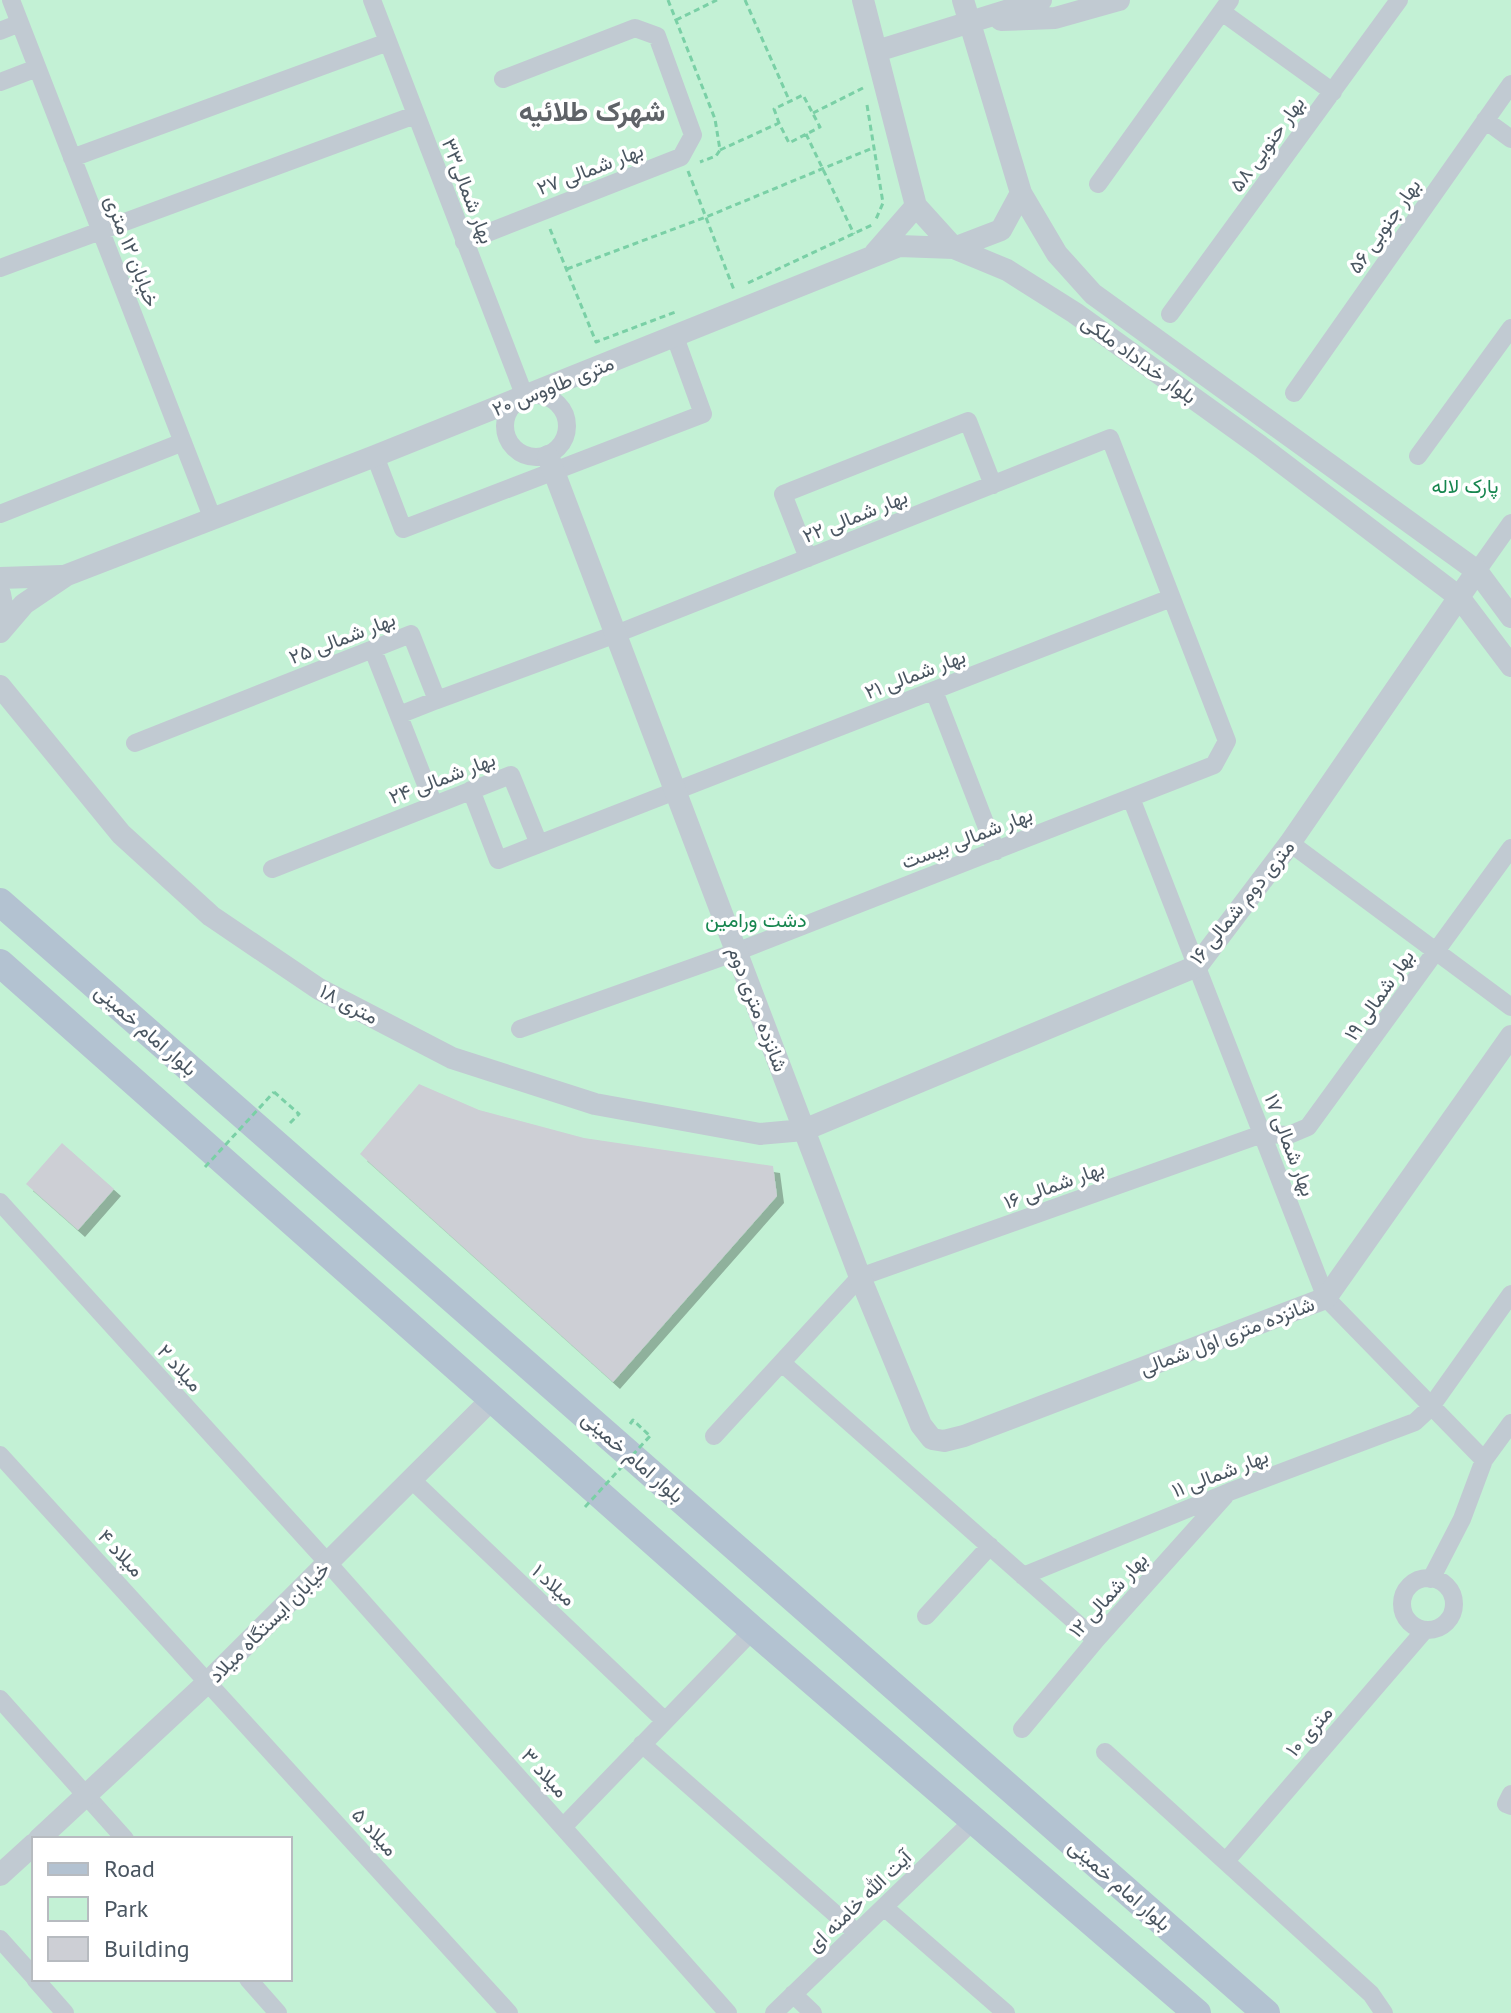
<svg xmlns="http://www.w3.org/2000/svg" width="1511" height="2013" font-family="'PT Sans',Vazirmatn,sans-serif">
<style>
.green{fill:#c3f1d5;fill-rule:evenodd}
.building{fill:#cdcfd5;filter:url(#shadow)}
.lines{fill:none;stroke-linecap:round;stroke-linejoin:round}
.path{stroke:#7ad0a6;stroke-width:3;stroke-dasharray:6 4;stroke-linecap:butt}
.minor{stroke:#c1cad2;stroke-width:18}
.tertiary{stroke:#c1cad2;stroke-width:22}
.primary{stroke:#b3c2d1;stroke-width:28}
.path-bridge{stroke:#7ad0a6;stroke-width:3;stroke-dasharray:6 4;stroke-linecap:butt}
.labels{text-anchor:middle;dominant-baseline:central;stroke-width:7;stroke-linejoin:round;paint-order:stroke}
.street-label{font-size:20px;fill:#4a5661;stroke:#fff}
.park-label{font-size:20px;fill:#17864f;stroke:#fff}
.district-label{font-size:28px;font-weight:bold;fill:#5f6368;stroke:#fff}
</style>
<defs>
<filter id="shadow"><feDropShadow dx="7" dy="7" stdDeviation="0" flood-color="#0004"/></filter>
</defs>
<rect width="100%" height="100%" fill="#f5f3f3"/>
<path class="green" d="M0 0H1511V2013H0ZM34 1839H290V1979H34Z"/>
<path class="building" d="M419 1084 479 1110 584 1138 773 1166 777 1196 613 1382 360 1154Z
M62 1143 114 1189 78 1230 26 1184Z"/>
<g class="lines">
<path class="path" d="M668 0 715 119 720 150 716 156 700 162
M745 0 790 102
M676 20 717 0
M867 105 883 203 876 219
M813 113 863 88
M806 134 854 234
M720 150 779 123 789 143 820 127 803 95 774 109 779 123
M688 171 734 290
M550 229 596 342 678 311
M567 269 706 217 875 147
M748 283 872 225
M274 1092 299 1114 289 1124
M630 1424 633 1420 650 1436"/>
<path class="minor" d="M11 0 212 517
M372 0 525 397
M1222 12 1333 92
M0 31 20 23
M0 82 37 68
M1485 120 1511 139
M72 158 388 42
M1098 184 1230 0
M464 242 681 157 693 135 657 36 635 28 503 79
M0 268 415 115
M1170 314 1399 0
M1294 393 1511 84
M505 426a31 31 0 1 1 62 0a31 31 0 1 1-62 0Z
M375 456 403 529 703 414 675 337
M1418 456 1511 328
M0 514 183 442
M808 558 783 494 968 421 993 485
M1477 571 1511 523
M373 650 434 805
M934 691 996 851
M399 715 437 700
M135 743 411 634 437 700 616 634 1110 438 1227 741 1214 765 736 952 520 1029
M471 790 498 860 539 844
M1131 798 1326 1298 1484 1460
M1290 843 1511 1007
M272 869 511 775 539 844 1171 598
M0 1202 328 1563 728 2013
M782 1363 1096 1640
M714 1436 860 1277 1262 1134 1289 1135 1308 1127 1511 848
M0 1455 509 2013
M413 1481 665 1721
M1023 1576 1229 1492 1415 1422 1430 1408 1511 1294
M1402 1604a26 26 0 1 1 52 0a26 26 0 1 1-52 0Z
M1431 1579 1462 1519 1484 1460 1511 1423
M926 1616 990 1546
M0 1699 125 1839
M1022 1729 1096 1640 1225 1496
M642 1744 857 1933
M1105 1752 1371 1994 1384 2013
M1511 1794 1506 1804 1511 1806
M563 1827 753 1630
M1226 1861 1425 1630
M884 1907 1006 2013
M0 1939 34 1977
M35 1979 65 2013
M248 1979 278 2013
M793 1994 813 2013
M774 2013 974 1820"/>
<path class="tertiary" d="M863 0 916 206 954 248 1007 270 1075 313 1260 446 1459 597 1511 666
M963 0 1021 193 1057 254 1093 294 1477 571 1511 617
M1001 20 1055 18 1119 0
M877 51 1041 0
M875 253 916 206
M548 456 860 1277 921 1425 932 1439 944 1441 964 1436 1326 1298 1511 1036
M0 578 62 576
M0 594 4 615 0 631
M0 632 24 604 67 575 375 456 899 246 954 248 1001 230 1021 193
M0 686 121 834 211 916 319 989 452 1058 595 1104 760 1134 804 1130 1197 966 1290 843 1477 571
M39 1839 209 1681 493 1398
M0 1875 34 1844"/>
<path class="primary" d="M0 902 1266 2013
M0 963 753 1630 1197 2013"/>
<path class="path-bridge" d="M205 1167 274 1092
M585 1507 650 1436"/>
</g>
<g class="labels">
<g class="street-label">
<text transform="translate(1267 144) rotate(-54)">بهار حنوبی ۵۸</text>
<text transform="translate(590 169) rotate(-21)">بهار شمالی ۲۷</text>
<text transform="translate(468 191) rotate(69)">بهار شمالی۳۳</text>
<text transform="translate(1384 226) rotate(-55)">بهار جنوبی ۵۶</text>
<text transform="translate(132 251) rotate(69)">خیابان ۱۲ متری</text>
<text transform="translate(1139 359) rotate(36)">بلوار خداداد ملکی</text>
<text transform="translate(553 386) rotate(-22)">۲۰ متری طاووس</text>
<text transform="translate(855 516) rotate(-22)">بهار شمالی ۲۲</text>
<text transform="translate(342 638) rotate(-21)">بهار شمالی ۲۵</text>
<text transform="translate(915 674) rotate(-21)">بهار شمالی ۲۱</text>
<text transform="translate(442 778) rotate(-21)">بهار شمالی ۲۴</text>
<text transform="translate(967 838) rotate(-21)">بهار شمالی بیست</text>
<text transform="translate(1242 902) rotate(-51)">۱۶ متری دوم شمالی</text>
<text transform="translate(1379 995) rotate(-55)">بهار شمالی ۱۹</text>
<text transform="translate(349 1004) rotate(28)">۱۸ متری</text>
<text transform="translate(758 1009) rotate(69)">شانزده متری دوم</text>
<text transform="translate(146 1030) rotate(41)">بلوار امام خمینی</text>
<text transform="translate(1290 1145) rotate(69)">بهار شمالی ۱۷</text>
<text transform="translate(1054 1185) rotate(-20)">بهار شمالی ۱۶</text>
<text transform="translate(1227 1336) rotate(-21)">شانزده متری اول شمالی</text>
<text transform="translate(180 1368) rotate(48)">میلاد ۲</text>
<text transform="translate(633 1457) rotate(41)">بلوار امام خمینی</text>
<text transform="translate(1220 1473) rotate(-21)">بهار شمالی ۱۱</text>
<text transform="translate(121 1553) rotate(47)">میلاد ۴</text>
<text transform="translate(554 1585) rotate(43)">میلاد ۱</text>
<text transform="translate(1108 1595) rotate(-48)">بهار شمالی ۱۲</text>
<text transform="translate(269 1622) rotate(-45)">خیابان ایستگاه میلاد</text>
<text transform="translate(1309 1731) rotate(-49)">۱۰ متری</text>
<text transform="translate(545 1773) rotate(48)">میلاد ۳</text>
<text transform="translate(375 1832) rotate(48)">میلاد ۵</text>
<text transform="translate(1120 1885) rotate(41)">بلوار امام خمینی</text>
<text transform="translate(859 1901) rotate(-44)">آیت الله خامنه ای</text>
</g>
<g class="park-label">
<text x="1465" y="486">پارک لاله</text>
<text x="756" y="920">دشت ورامین</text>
</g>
<g class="district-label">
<text x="592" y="110">شهرک طلائیه</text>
</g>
</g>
<rect x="32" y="1837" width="260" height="144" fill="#ffffff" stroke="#b7bbc0" stroke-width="2"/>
<rect x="48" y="1863" width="40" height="12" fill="#b3c2d1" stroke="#b7bbc0" stroke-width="2"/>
<text x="104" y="1877" font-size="24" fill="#4a5661">Road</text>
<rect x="48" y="1897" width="40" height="24" fill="#c3f1d5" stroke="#b7bbc0" stroke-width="2"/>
<text x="104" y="1917" font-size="24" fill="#4a5661">Park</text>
<rect x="48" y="1937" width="40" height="24" fill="#cdcfd5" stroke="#b7bbc0" stroke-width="2"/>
<text x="104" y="1957" font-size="24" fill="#4a5661">Building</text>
</svg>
